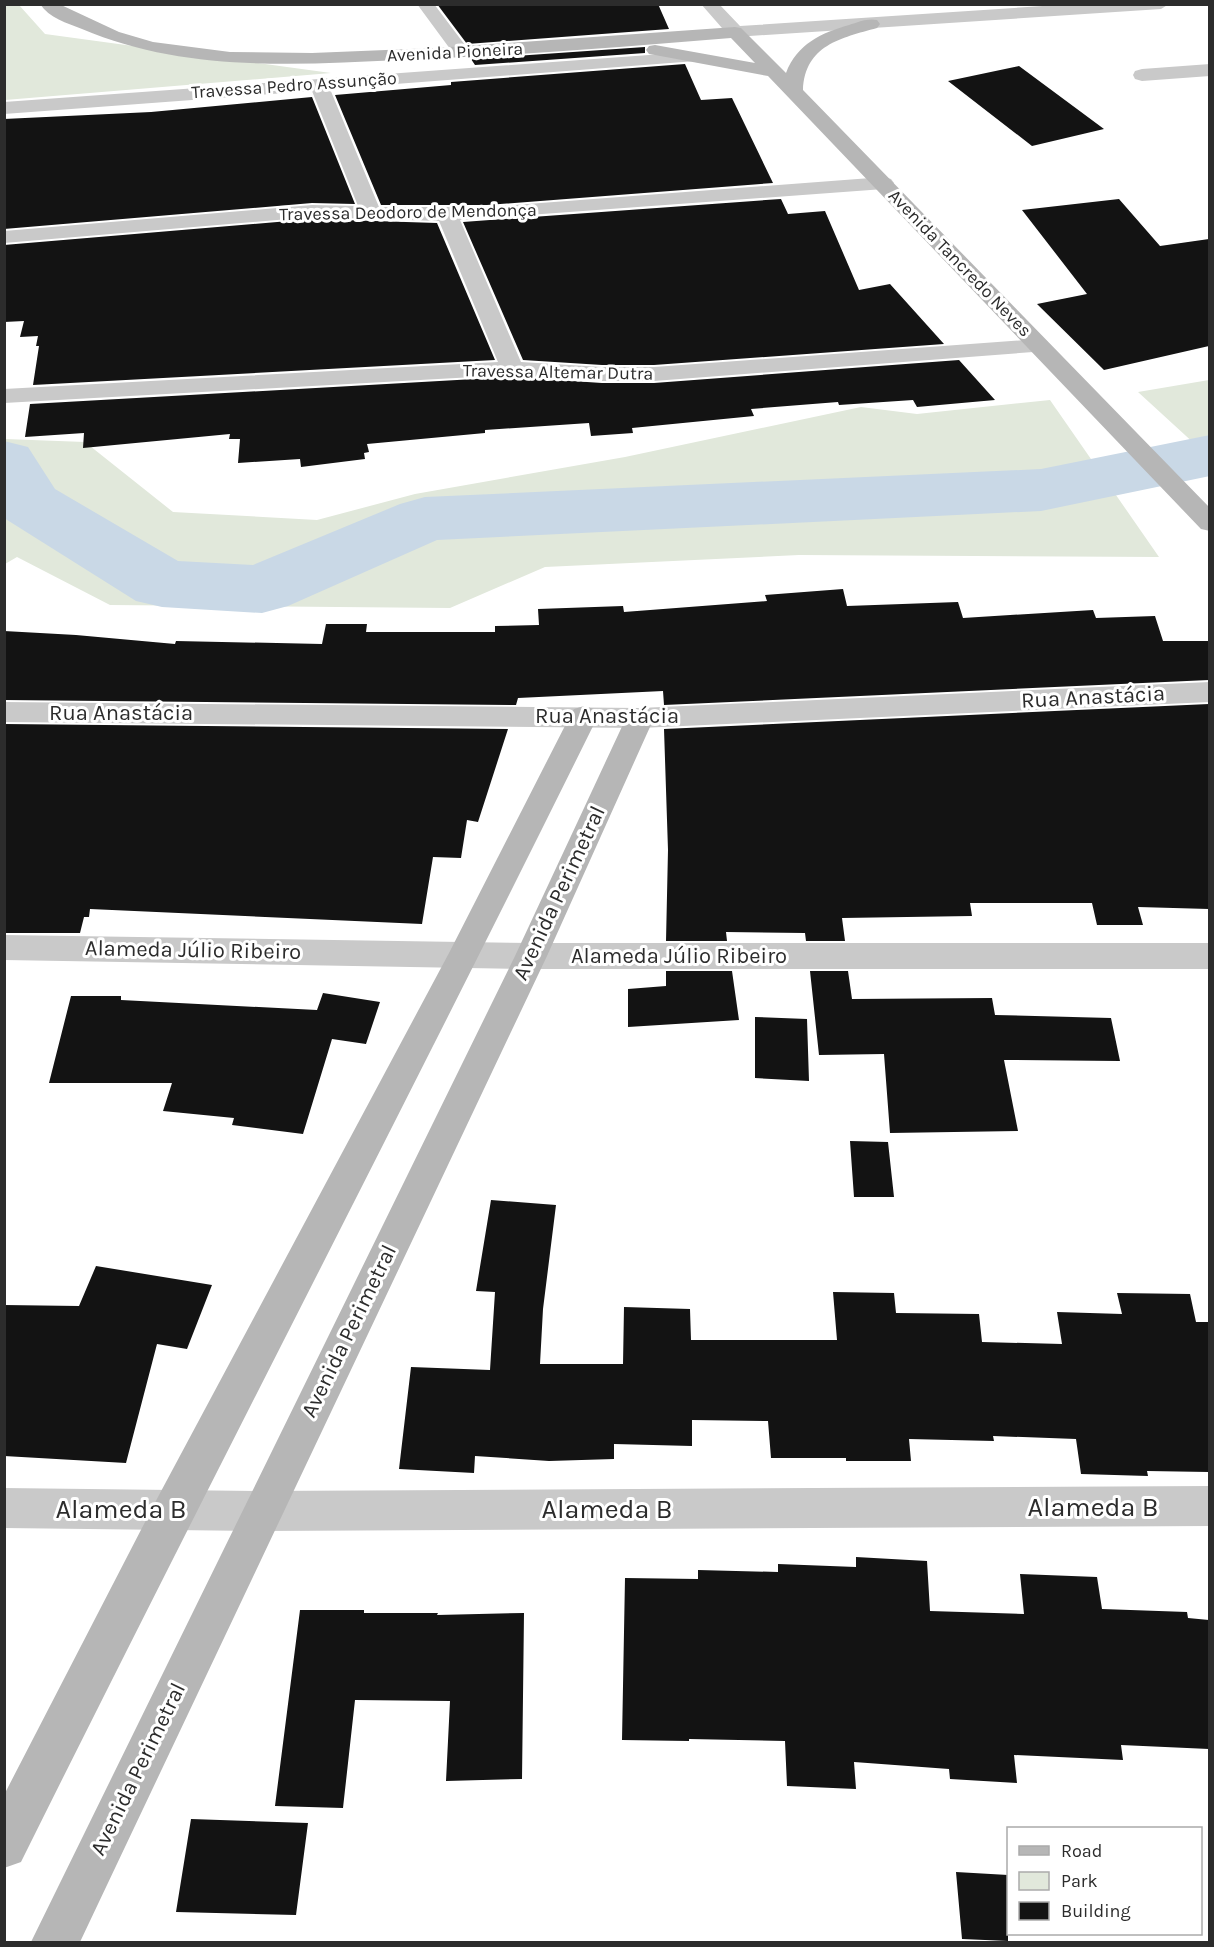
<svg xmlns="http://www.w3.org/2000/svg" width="1214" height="1947" font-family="Karla,sans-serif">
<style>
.green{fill:#e1e8db}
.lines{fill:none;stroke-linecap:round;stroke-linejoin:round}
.river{fill:#c9d8e6;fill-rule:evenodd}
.building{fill:#131313}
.street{fill:#c9c9c9;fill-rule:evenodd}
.secondary{fill:#b6b6b6;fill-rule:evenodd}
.labels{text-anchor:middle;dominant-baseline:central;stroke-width:6;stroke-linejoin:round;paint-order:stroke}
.far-street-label{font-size:18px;fill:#2c2c2c;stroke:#fff}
.street-label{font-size:22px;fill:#2c2c2c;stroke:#fff}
.near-street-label{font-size:27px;fill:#2c2c2c;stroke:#fff}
</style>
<rect width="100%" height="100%" fill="#fff"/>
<path class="green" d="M5 5H19L45 34 331 73 5 100Z
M1209 380H1210L1209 457 1138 392Z
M1050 400 1159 557 799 555 545 567 450 608 110 605 17 557 5 564V439L85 442 173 512 317 520 415 494 625 457 861 407 917 414Z"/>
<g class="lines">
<path class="river" d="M1210 435V476L1041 511 437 540 288 606 262 613 162 607 136 601 4 518V441L28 447 55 489 178 561 253 565 400 504 425 497 1041 469Z"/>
</g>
<path class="building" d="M437 4H658L669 29 467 44Z
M645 47V53L475 65 471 59Z
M685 64 701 100 732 98 773 183 487 205H381L335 95 451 85V82Z
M1019 66 1104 129 1032 146 948 81Z
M312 97 355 204 312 203 4 229V119L151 112Z
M781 199 788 214 825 211 859 290 890 284 944 344 654 365H602L523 360 463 222Z
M1119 199 1160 246 1209 239V346L1104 370 1037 304 1087 294 1022 210Z
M312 219 437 223 495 360 33 385 39 346H36L38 336 20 337 24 321 4 322V245Z
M959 360 995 400 917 407 913 400 839 405 838 402 751 409 754 416 632 428 633 433 591 436 589 423 485 430V433L367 444 369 452 364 453 365 459 301 467 300 459 238 463 240 439H229L230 434 83 448 84 433 25 437 30 404 512 377 602 383H654Z
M843 589 847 606 958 602 963 618 1093 610 1096 618 1155 616 1163 641H1209V680L664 705 663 691 518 698 516 705 4 700V631L76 635 175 644 176 641 322 644 326 624H367L366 632H495V626L539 625 538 609 623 606 624 612 767 601 765 595Z
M1209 704V909L1138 907 1143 925H1097L1092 903H970L972 916 842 918 845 941H806L805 933 726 932 727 941H666L668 850 664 729Z
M4 724 508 729 478 822 467 820 461 858 433 857 422 924 90 909 89 917H84L80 933H4Z
M666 971H732L739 1020 628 1027V989L666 986Z
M810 971H848L852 999 992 998 995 1015 1111 1018 1120 1061 1004 1060 1018 1131 890 1133 884 1054 819 1055Z
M323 993 380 1002 366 1044 332 1039 303 1134 232 1125 234 1118 163 1111 172 1083H49L71 996H121V1000L317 1010Z
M755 1017 807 1019 809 1081 755 1078Z
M850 1141 888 1142 894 1197H854Z
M491 1200 556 1205 543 1309 540 1364H623L624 1307 690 1309 691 1340H837L833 1292 894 1293 896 1313 979 1314 982 1342 1062 1344 1057 1312 1122 1314 1117 1293 1190 1294 1196 1322H1209V1472L1147 1471 1148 1476 1081 1474 1076 1439 993 1436 994 1441 909 1439 911 1461H846V1458H771L768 1421 692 1420V1446L614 1444V1459L549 1461 475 1456 474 1473 399 1469 411 1367 490 1370 495 1292 476 1291Z
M96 1266 212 1285 187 1349 157 1344 126 1463 4 1456V1305L79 1306Z
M856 1557 927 1561 930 1611 1024 1614 1020 1574 1097 1577 1102 1609 1187 1612 1188 1618 1209 1620V1749L1121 1745 1123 1760 1014 1755 1017 1783 950 1779 949 1769 854 1762 856 1789 787 1786 785 1741 689 1739V1741L622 1740 625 1578 698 1579V1570L778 1572V1564L856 1567Z
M300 1610H364V1613H438L437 1615 524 1613 522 1779 446 1781 450 1701 355 1700 343 1808 275 1806Z
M191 1819 308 1823 296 1915 176 1912Z
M956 1872 1008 1875V1941L962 1939Z"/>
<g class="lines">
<path class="street" d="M417 4H434L471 53 468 57H456Z
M701 4H719L740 26 1073 4H1169L1161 9 735 37 729 36Z
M690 52 696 53 699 57 696 61 330 89 379 207H487L884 177 891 179 894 183 891 187 884 189 460 220 521 362 602 367H654L1039 339 1047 341 1050 346 1047 351 654 381H602L512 375 4 403V389L498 362 439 221 312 217 4 243V231L312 205 358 206 312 91 4 114V102Z
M1210 64V76L1142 81 1135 79 1133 75 1135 71 1142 69Z
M1210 682V702L640 728 4 722V702L640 708Z
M4 935 531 943H1210V969H531L4 960Z
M1210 1486V1526L261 1531 4 1528V1488L261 1491Z"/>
<path class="secondary" d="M40 4H59L119 32 153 42 230 52 312 53 435 48 735 27 741 28 786 73C797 44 821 33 849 25 858 22 868 18 877 20L880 24 877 28C841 38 805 45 803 90L1210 508V531L1201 529 768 76 655 55 649 54 646 50 649 46 655 45 755 63 731 38C620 47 510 56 400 60 293 65 183 72 82 29 67 23 49 18 40 4Z
M584 706 594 709 598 716C409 1099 211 1479 21 1862L4 1868V1795L159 1495 449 953 570 716 574 709Z
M640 708 650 711 654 718 547 956 80 1942H31L515 956 626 718 630 711Z"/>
</g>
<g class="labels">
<g class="far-street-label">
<text transform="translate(455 52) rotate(-3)">Avenida Pioneira</text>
<text transform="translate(294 85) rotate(-4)">Travessa Pedro Assunção</text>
<text transform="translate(408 212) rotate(-1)">Travessa Deodoro de Mendonça</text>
<text transform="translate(960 263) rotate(46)">Avenida Tancredo Neves</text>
<text transform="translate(558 372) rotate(1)">Travessa Altemar Dutra</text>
</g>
<g class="street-label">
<text transform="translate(1093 697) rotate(-3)">Rua Anastácia</text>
<text x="121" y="713">Rua Anastácia</text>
<text x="607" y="716">Rua Anastácia</text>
<text transform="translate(559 893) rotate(-65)">Avenida Perimetral</text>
<text transform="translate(193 950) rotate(1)">Alameda Júlio Ribeiro</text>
<text x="679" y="956">Alameda Júlio Ribeiro</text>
<text transform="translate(349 1331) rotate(-64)">Avenida Perimetral</text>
<text transform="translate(138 1769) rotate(-64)">Avenida Perimetral</text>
</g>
<g class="near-street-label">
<text x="1093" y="1507">Alameda B</text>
<text x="121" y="1509">Alameda B</text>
<text x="607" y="1509">Alameda B</text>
</g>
</g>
<rect width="1214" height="1947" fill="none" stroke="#2c2c2c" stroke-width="12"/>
<rect x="1007" y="1827" width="195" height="108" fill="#ffffff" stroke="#ababab" stroke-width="1.5"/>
<rect x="1019" y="1846" width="30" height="9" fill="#b6b6b6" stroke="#ababab" stroke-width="1.5"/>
<text x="1061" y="1857" font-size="18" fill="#2c2c2c">Road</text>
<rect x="1019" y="1872" width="30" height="18" fill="#e1e8db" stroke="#ababab" stroke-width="1.5"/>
<text x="1061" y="1887" font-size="18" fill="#2c2c2c">Park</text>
<rect x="1019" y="1902" width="30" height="18" fill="#131313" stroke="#ababab" stroke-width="1.5"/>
<text x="1061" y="1917" font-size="18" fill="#2c2c2c">Building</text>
</svg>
